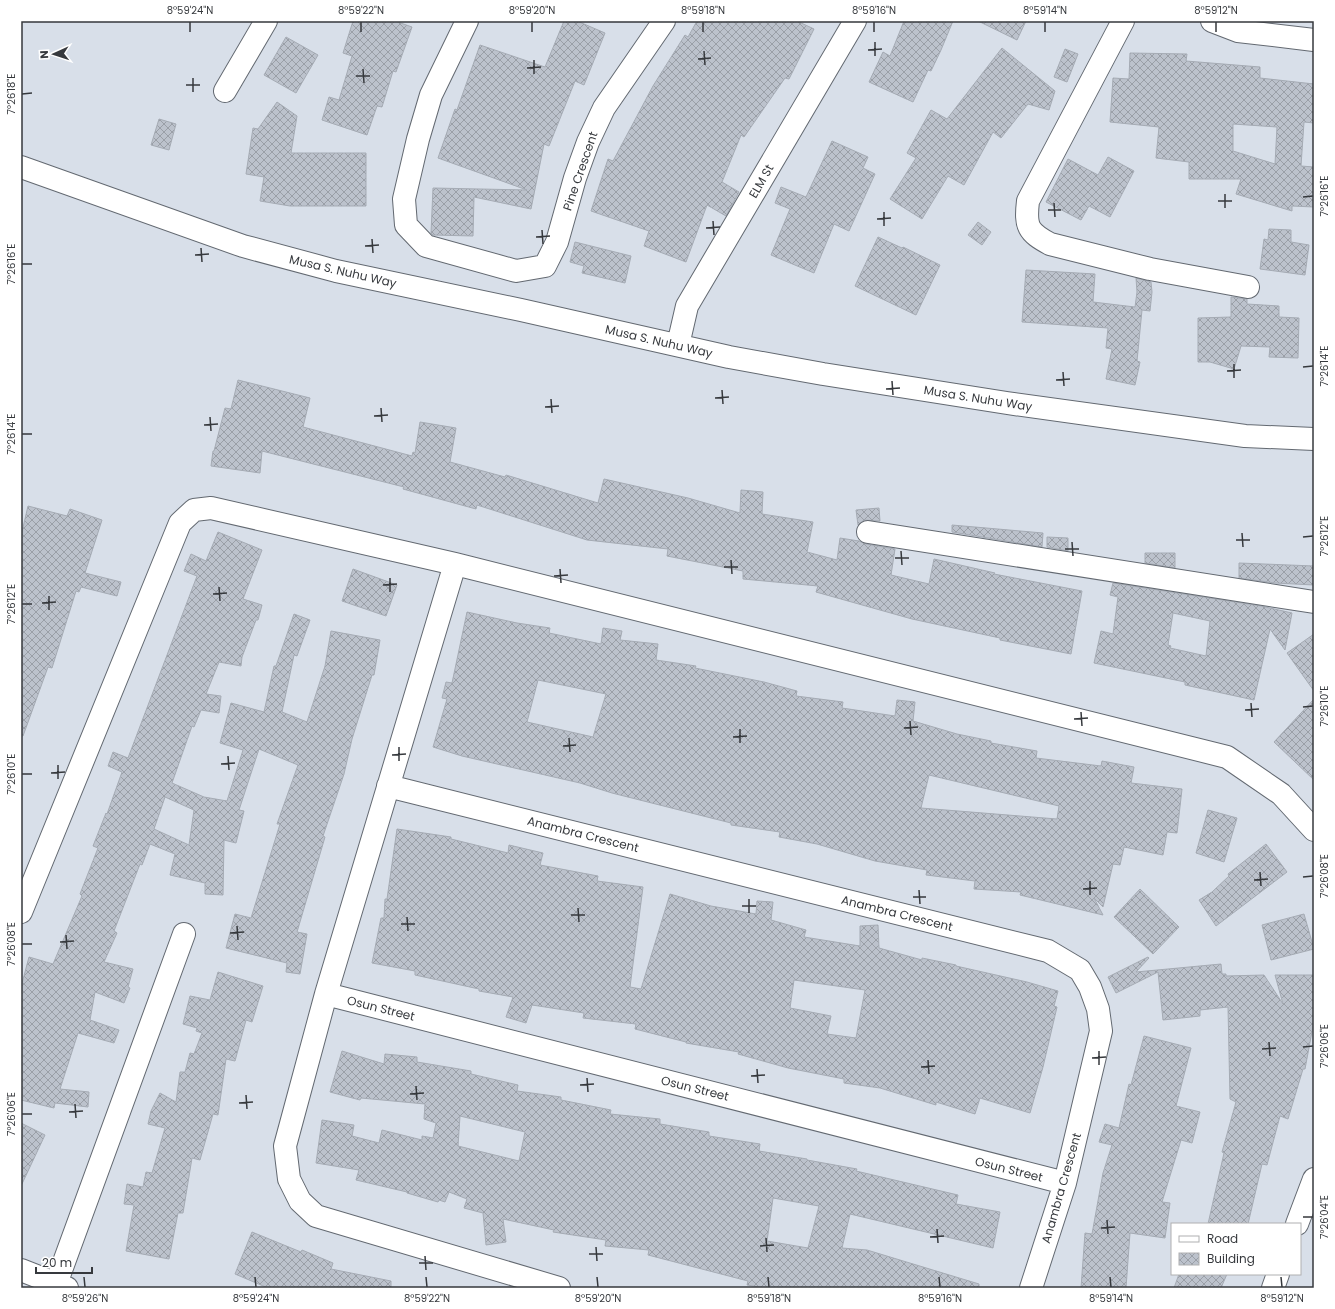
<svg xmlns="http://www.w3.org/2000/svg" width="1335" height="1309" font-family="Poppins,sans-serif">
<style>
.building{fill:url(#building-cross-hatch);stroke:#a5abb4;fill-rule:evenodd}
.lines{fill:none;stroke-linecap:round;stroke-linejoin:round}
.minor-casing{stroke:#636971;stroke-width:24}
.minor{stroke:#fff;stroke-width:22}
.ticks{fill:none;stroke:#36393d;stroke-width:1.5}
.labels{text-anchor:middle;dominant-baseline:central;stroke-width:3;stroke-linejoin:round;paint-order:stroke}
.street-label{font-size:12px;fill:#36393d;stroke:#fff}
.neatline{fill:none;stroke:#36393d;stroke-width:1.5}
.ticks-label{font-size:10px;text-anchor:middle;fill:#36393d}
</style>
<defs>
<pattern id="building-cross-hatch" width="8" height="8" patternUnits="userSpaceOnUse"><rect width="8" height="8" fill="#bcc2cc"/><path d="M0 0l8 8M0 8l8-8" fill="none" stroke="#9a9fa7"/></pattern>
</defs>
<rect width="100%" height="100%" fill="#d8dfe9"/>
<path class="building" d="M353 21H395L412 27 396 72 393 71 382 107 377 106 367 135 322 120 329 97 339 100 352 56 343 53Z
M564 21H577L605 33 584 85 575 81 549 146 544 144 531 209 474 197 473 236 433 235 431 233 433 188 527 190 438 158 455 109 457 110 480 45 545 67Z
M697 21H797L814 29 789 79 785 78 744 137 741 135 722 182 739 192 726 216 707 205 686 262 644 246 649 231 591 211 608 159 613 161 653 86 685 35 688 37Z
M904 21H953L941 50 931 71 928 70 913 102 869 82 883 52 890 56Z
M978 21H1026L1017 40Z
M286 37 318 55 296 93 264 75Z
M1002 48 1055 91 1049 110 1028 104 1001 138 993 132 964 185 948 176 922 219 890 199 916 158 907 153 931 110 947 119Z
M1065 49 1078 54 1067 82 1054 77Z
M1130 53 1187 54 1186 61 1260 67V78L1314 84V123L1304 122 1301 166 1314 167V207L1292 206V211L1236 194 1241 179H1189V162L1156 158 1159 127 1110 122 1113 78 1129 79ZM1233 124 1277 127 1275 164 1233 151Z
M277 102 297 116 291 153H366V206H290L260 201 264 177 246 174 253 128 258 129Z
M159 119 176 124 169 150 151 145Z
M832 141 868 157 863 168 875 174 849 231 834 224 814 273 771 255 790 209 775 203 781 187 806 197Z
M1108 157 1134 171 1110 217 1089 206 1081 220 1046 202 1068 159 1098 175Z
M978 222 991 232 982 245 968 235Z
M1269 229 1291 230V242L1309 245 1305 275 1260 269 1264 239 1268 240Z
M878 237 902 248 903 247 940 265 916 315 855 286Z
M575 242 631 256 625 283 582 273 584 266 570 262Z
M1026 270 1095 274 1093 302 1135 307 1137 292 1136 278 1151 282 1152 292 1150 311 1142 310 1137 361 1140 362 1135 385 1106 379 1112 349 1106 348 1108 328 1022 322Z
M1231 297 1247 299V304L1279 306V317L1299 318 1298 358 1269 357 1270 347 1241 346 1234 369 1210 362H1198V318L1231 317Z
M238 380 310 398 303 427 412 456 413 452 415 453 420 422 456 428 450 462 505 477 506 475 598 503 604 479 688 498 740 513 741 490 763 492 762 514 813 522 807 552 837 560 840 538 859 541 866 544 895 549 891 575 929 584 934 559 995 573 994 574 1082 591 1071 654 1000 640V638L912 619 816 592 818 586 743 579V571L667 556 668 549 587 540 477 505 476 509 403 489 404 487 262 451 260 473 211 466 213 451H214L225 408 231 409Z
M28 506 67 516 70 509 102 520 85 573 121 582 117 596 81 587 79 592 76 591 52 668 48 667 23 736H21V536Z
M879 508 880 521 864 520 858 525 856 510Z
M952 525 1043 533 1042 547 952 532Z
M218 532 262 550 243 599 262 605 258 620H256L242 657 241 666 219 662 206 694 221 696 219 713 201 710 194 727 192 726 172 783 204 797 227 801 243 750 220 743 231 703 264 712 274 666H276L294 614 310 620 297 656 294 655 282 712 307 722 325 666 331 631 380 640 374 675H372L352 739 344 774 323 836 325 837 297 932 307 934 300 974 286 972 287 963 226 948 235 914 251 918 280 824H277L298 765 259 749 239 810 244 811 236 843 224 840 223 895 205 894V883L170 875 175 854 150 844 142 865 140 864 114 931 117 933 104 962 133 969 128 987 130 988 124 1003 95 992 90 1020 119 1030 114 1043 78 1033 60 1089 89 1092 88 1107 55 1103 54 1108 21 1100V987L29 957 53 964 82 896 80 894 98 848 93 846 106 813 107 814 122 772 108 766 113 752 128 758 197 576 184 571 191 554 206 561ZM165 797 194 810 189 845 154 829Z
M1047 537 1068 538V551L1047 547Z
M1145 553H1175V568L1145 563Z
M1239 563 1314 566V585L1275 583 1239 578Z
M353 569 397 585 386 616 342 601Z
M1113 583 1261 606 1292 613 1285 650 1270 629 1254 700 1185 685V682L1094 663 1101 631 1113 634 1118 597 1110 595ZM1173 613 1210 621 1206 656 1170 648 1171 646 1168 645Z
M467 612 517 623 550 628 549 633 601 644 603 628 622 631 620 640 658 644 656 660 696 666 695 668 764 682 797 691 796 696 843 702 842 708 895 716 897 700 915 702 913 721 957 734 991 741V743L1037 751 1036 758 1101 766 1102 761 1134 767 1131 783 1182 789 1177 833 1167 832 1163 855 1124 847 1120 865 1113 864 1103 907 1094 898 1103 915 1020 895 1021 892 974 889 975 881 926 875 927 870 875 861 817 844 779 837 780 832 731 825V823L612 793 580 783 462 756 433 747 447 699 442 698 446 682 452 683ZM538 680 606 694 593 737 527 722ZM929 775 1059 806 1057 819 921 808Z
M1314 634V691L1287 653Z
M1314 699V780L1274 742Z
M1208 810 1237 818 1224 862 1196 853Z
M397 829 451 837V839L508 853 509 845 543 853 540 865 598 876 597 881 643 887 630 987 641 989 670 894 711 906 756 914 757 901 773 902 771 920 806 930 804 937 860 946V926L878 925 879 948 922 960V958L956 965V966L1027 982 1058 991 1054 1006 1057 1007 1043 1067 1030 1113 980 1098 975 1114 936 1102V1105L880 1088 844 1083V1079L788 1068 738 1054 739 1052 686 1043V1042L635 1029 636 1024 583 1018 584 1013 532 1005 526 1023 506 1017 513 997 479 991V989L415 975V971L372 963 381 918H384L385 899H387ZM794 980 865 990 856 1038 827 1034 831 1016 790 1008Z
M1266 844 1287 872 1216 926 1199 900 1212 892 1229 876 1228 874Z
M1140 889 1179 927 1153 954 1114 917Z
M1304 914 1314 949 1271 960 1262 925Z
M1148 957 1149 958 1136 972 1221 964 1222 974H1226V976L1264 975 1283 1004 1275 975H1314V1021L1305 1069H1303L1288 1119 1280 1116 1267 1165 1262 1164 1248 1224H1208L1224 1153 1222 1152 1236 1102 1230 1099 1228 1007 1200 1010V1016L1163 1020 1158 972 1116 993 1108 977Z
M218 972 263 986 252 1022 246 1020 235 1061 226 1059 218 1115 213 1114 200 1160 192 1158 183 1213H178L169 1259 126 1251 134 1205 124 1204 127 1184 143 1187 146 1172 152 1173 165 1128 148 1124 151 1111 160 1093 176 1102 180 1072H185L190 1053 194 1054 202 1033 196 1031 197 1028 183 1024 190 996 210 1000Z
M1144 1036 1191 1048 1176 1106 1200 1112 1192 1143 1181 1140 1162 1202 1170 1203 1165 1238 1130 1233 1126 1288H1081L1085 1233 1092 1234 1103 1173 1112 1145 1099 1142 1105 1124 1119 1128 1129 1084 1131 1085Z
M342 1051 384 1064 385 1054 417 1057V1062L471 1071V1074L518 1085 517 1091 561 1097V1100L611 1110 610 1114 660 1119V1124L709 1132V1136L760 1144 759 1151 807 1159V1160L857 1169 856 1171 958 1195 956 1204 1000 1212 993 1248 850 1214 842 1248 867 1250 979 1284V1288H765L747 1285 748 1281 648 1255 649 1250 605 1246 606 1240 553 1232 554 1230 503 1219 506 1242 486 1245 483 1213 464 1208 467 1199 449 1192 445 1202 439 1200 438 1202 407 1193V1192L356 1180 359 1170 316 1163 322 1120 354 1125 352 1136 379 1143 382 1130 422 1140V1136L433 1138 436 1123 424 1119 425 1104 361 1098 360 1100 330 1092ZM460 1116 525 1132 519 1161 458 1146ZM773 1198 819 1206 808 1248 767 1241Z
M21 1123 45 1135 21 1186Z
M252 1232 301 1252 302 1250 333 1263 331 1269 391 1281V1288H268L235 1274Z
M1179 1274H1227L1221 1288H1174Z"/>
<g class="lines">
<defs>
<path id="minor" d="M467 21 431 95 418 139 404 199 406 225 426 246 516 271 545 266 557 242 575 178 588 142 604 108 664 21
M1123 21 1028 201C1025 227 1028 232 1050 244L1150 269 1248 287
M1212 21 1238 31 1314 40
M225 91 266 21
M21 167 243 246 336 271 521 310 729 357 823 374 1007 403 1245 436 1314 439
M678 345 687 306 855 21
M868 532 1314 602
M455 564 326 994 285 1146 289 1179 300 1201 316 1216 559 1288
M388 786 1048 951 1080 970 1090 987 1098 1009 1101 1031 1065 1183 1031 1288
M21 912 180 523 194 510 211 508 455 564 1227 757 1281 794 1314 830
M326 994 1065 1183
M1297 1224 1314 1179
M21 1270 67 1288
M56 1284 184 934
M1273 1288 1278 1274"/>
</defs>
<use href="#minor" class="minor-casing"/>
<use href="#minor" class="minor"/>
</g>
<path class="ticks" d="M190 22V32M361 22V32M532 22V32M703 22V32M874 22V32M1045 22V32M1216 22V32M875 42V56M868 50 882 49M704 51 705 65M698 59 711 58M534 60V74M527 68 541 67M363 69 364 83M356 76H370M193 78V92M186 85H200M22 94 32 93M1225 194V208M1303 197 1313 196M1218 201H1232M1054 203 1055 217M1048 210H1061M884 212V226M877 219 891 218M713 221 714 235M706 228 720 227M542 230 543 244M536 237 550 236M372 239 373 253M365 246 379 245M201 248 202 262M195 255 209 254M22 264H32M1234 364V378M1303 367 1313 366M1227 371 1241 370M1063 372 1064 386M1056 380 1070 379M892 381 893 395M886 389 900 388M722 390 723 404M715 398 729 397M551 399 552 413M545 407 559 406M381 408 382 422M374 416 388 415M210 417 211 431M204 425 218 424M22 434H32M1242 533 1243 547M1303 537 1313 536M1236 540H1250M1072 542 1073 556M1065 549H1079M901 551 902 565M895 558H909M731 560 732 574M724 567H738M560 569 561 583M554 576 568 575M390 578V592M383 585 397 584M219 587 220 601M213 594 227 593M49 596V610M42 603 56 602M22 604H32M1251 703 1252 717M1303 707 1313 706M1245 710 1259 709M1081 712 1082 726M1074 719 1088 718M910 721 911 735M904 728 918 727M740 729V743M733 737 747 736M569 738 570 752M563 746 576 745M399 747V761M392 755 406 754M228 756 229 770M221 764 235 763M58 765V779M51 773 65 772M22 774H32M1260 872 1261 886M1303 877 1313 876M1254 880 1268 879M1090 881V895M1083 889 1097 888M919 890 920 904M913 897H926M749 899V913M742 906H756M578 908 579 922M571 915H585M407 917 408 931M401 924H415M237 926 238 940M230 933 244 932M66 935 67 949M60 942 74 941M22 944H32M1269 1042 1270 1056M1303 1047 1313 1046M1262 1049 1276 1048M1099 1051V1065M1092 1058 1106 1057M928 1060 929 1074M921 1067 935 1066M757 1069 758 1083M751 1076 765 1075M587 1078 588 1092M580 1085 594 1084M416 1086 417 1100M410 1094 424 1093M246 1095 247 1109M239 1103 253 1102M75 1104 76 1118M69 1112 83 1111M22 1114H32M1303 1217H1313M1107 1220 1108 1234M1101 1228 1115 1227M937 1229 938 1243M930 1237 944 1236M766 1238 767 1252M760 1246 774 1245M596 1247 597 1261M589 1254H603M425 1256 426 1270M419 1263H433M84 1277 85 1287M255 1277 256 1287M426 1277 427 1287M597 1277 598 1287M768 1277 769 1287M939 1277 940 1287M1110 1277 1111 1287M1281 1277 1282 1287"/>
<g class="labels">
<g class="street-label">
<text transform="translate(580 171) rotate(-71)">Pine Crescent</text>
<text transform="translate(761 181) rotate(-60)">ELM St</text>
<text transform="translate(343 271) rotate(13)">Musa S. Nuhu Way</text>
<text transform="translate(659 341) rotate(13)">Musa S. Nuhu Way</text>
<text transform="translate(978 398) rotate(9)">Musa S. Nuhu Way</text>
<text transform="translate(583 834) rotate(14)">Anambra Crescent</text>
<text transform="translate(897 913) rotate(14)">Anambra Crescent</text>
<text transform="translate(381 1008) rotate(14)">Osun Street</text>
<text transform="translate(695 1088) rotate(14)">Osun Street</text>
<text transform="translate(1009 1169) rotate(14)">Osun Street</text>
<text transform="translate(1061 1188) rotate(-74)">Anambra Crescent</text>
</g>
</g>
<rect width="1335" height="1309" fill="none" stroke="#ffffff" stroke-width="44"/>
<rect x="1171" y="1223" width="130" height="52" fill="#ffffff" stroke="#afb0b1"/>
<rect x="1179" y="1236" width="20" height="6" fill="#ffffff" stroke="#afb0b1"/>
<text x="1207" y="1243" font-size="12" fill="#36393d">Road</text>
<rect x="1179" y="1253" width="20" height="12" fill="url(#building-cross-hatch)" stroke="#afb0b1"/>
<text x="1207" y="1263" font-size="12" fill="#36393d">Building</text>
<g transform="translate(54 54) rotate(267)" stroke="#ffffff" stroke-width="3" paint-order="stroke">
<path d="M0-3L7 15L0 10L-7 15Z" fill="#36393d"/>
<text y="-6" font-size="11" font-weight="bold" text-anchor="middle" fill="#36393d">N</text>
</g>
<path d="M36 1267v6h56v-6" fill="none" stroke="#36393d" stroke-width="2"/>
<text x="42" y="1267" font-size="12" fill="#36393d" stroke="#ffffff" stroke-width="3" paint-order="stroke">20 m</text>
<rect x="22" y="22" width="1291" height="1265" class="neatline"/>
<g class="ticks-label">
<text x="190" y="14">8°59'24"N</text>
<text x="361" y="14">8°59'22"N</text>
<text x="532" y="14">8°59'20"N</text>
<text x="703" y="14">8°59'18"N</text>
<text x="874" y="14">8°59'16"N</text>
<text x="1045" y="14">8°59'14"N</text>
<text x="1216" y="14">8°59'12"N</text>
<text transform="translate(11 94) rotate(-90)" y="4">7°26'18"E</text>
<text transform="translate(1324 196) rotate(-90)" y="4">7°26'16"E</text>
<text transform="translate(11 264) rotate(-90)" y="4">7°26'16"E</text>
<text transform="translate(1324 366) rotate(-90)" y="4">7°26'14"E</text>
<text transform="translate(11 434) rotate(-90)" y="4">7°26'14"E</text>
<text transform="translate(1324 536) rotate(-90)" y="4">7°26'12"E</text>
<text transform="translate(11 604) rotate(-90)" y="4">7°26'12"E</text>
<text transform="translate(1324 706) rotate(-90)" y="4">7°26'10"E</text>
<text transform="translate(11 774) rotate(-90)" y="4">7°26'10"E</text>
<text transform="translate(1324 876) rotate(-90)" y="4">7°26'08"E</text>
<text transform="translate(11 944) rotate(-90)" y="4">7°26'08"E</text>
<text transform="translate(1324 1046) rotate(-90)" y="4">7°26'06"E</text>
<text transform="translate(11 1114) rotate(-90)" y="4">7°26'06"E</text>
<text transform="translate(1324 1217) rotate(-90)" y="4">7°26'04"E</text>
<text x="85" y="1302">8°59'26"N</text>
<text x="256" y="1302">8°59'24"N</text>
<text x="427" y="1302">8°59'22"N</text>
<text x="598" y="1302">8°59'20"N</text>
<text x="769" y="1302">8°59'18"N</text>
<text x="940" y="1302">8°59'16"N</text>
<text x="1111" y="1302">8°59'14"N</text>
<text x="1282" y="1302">8°59'12"N</text>
</g>
</svg>
